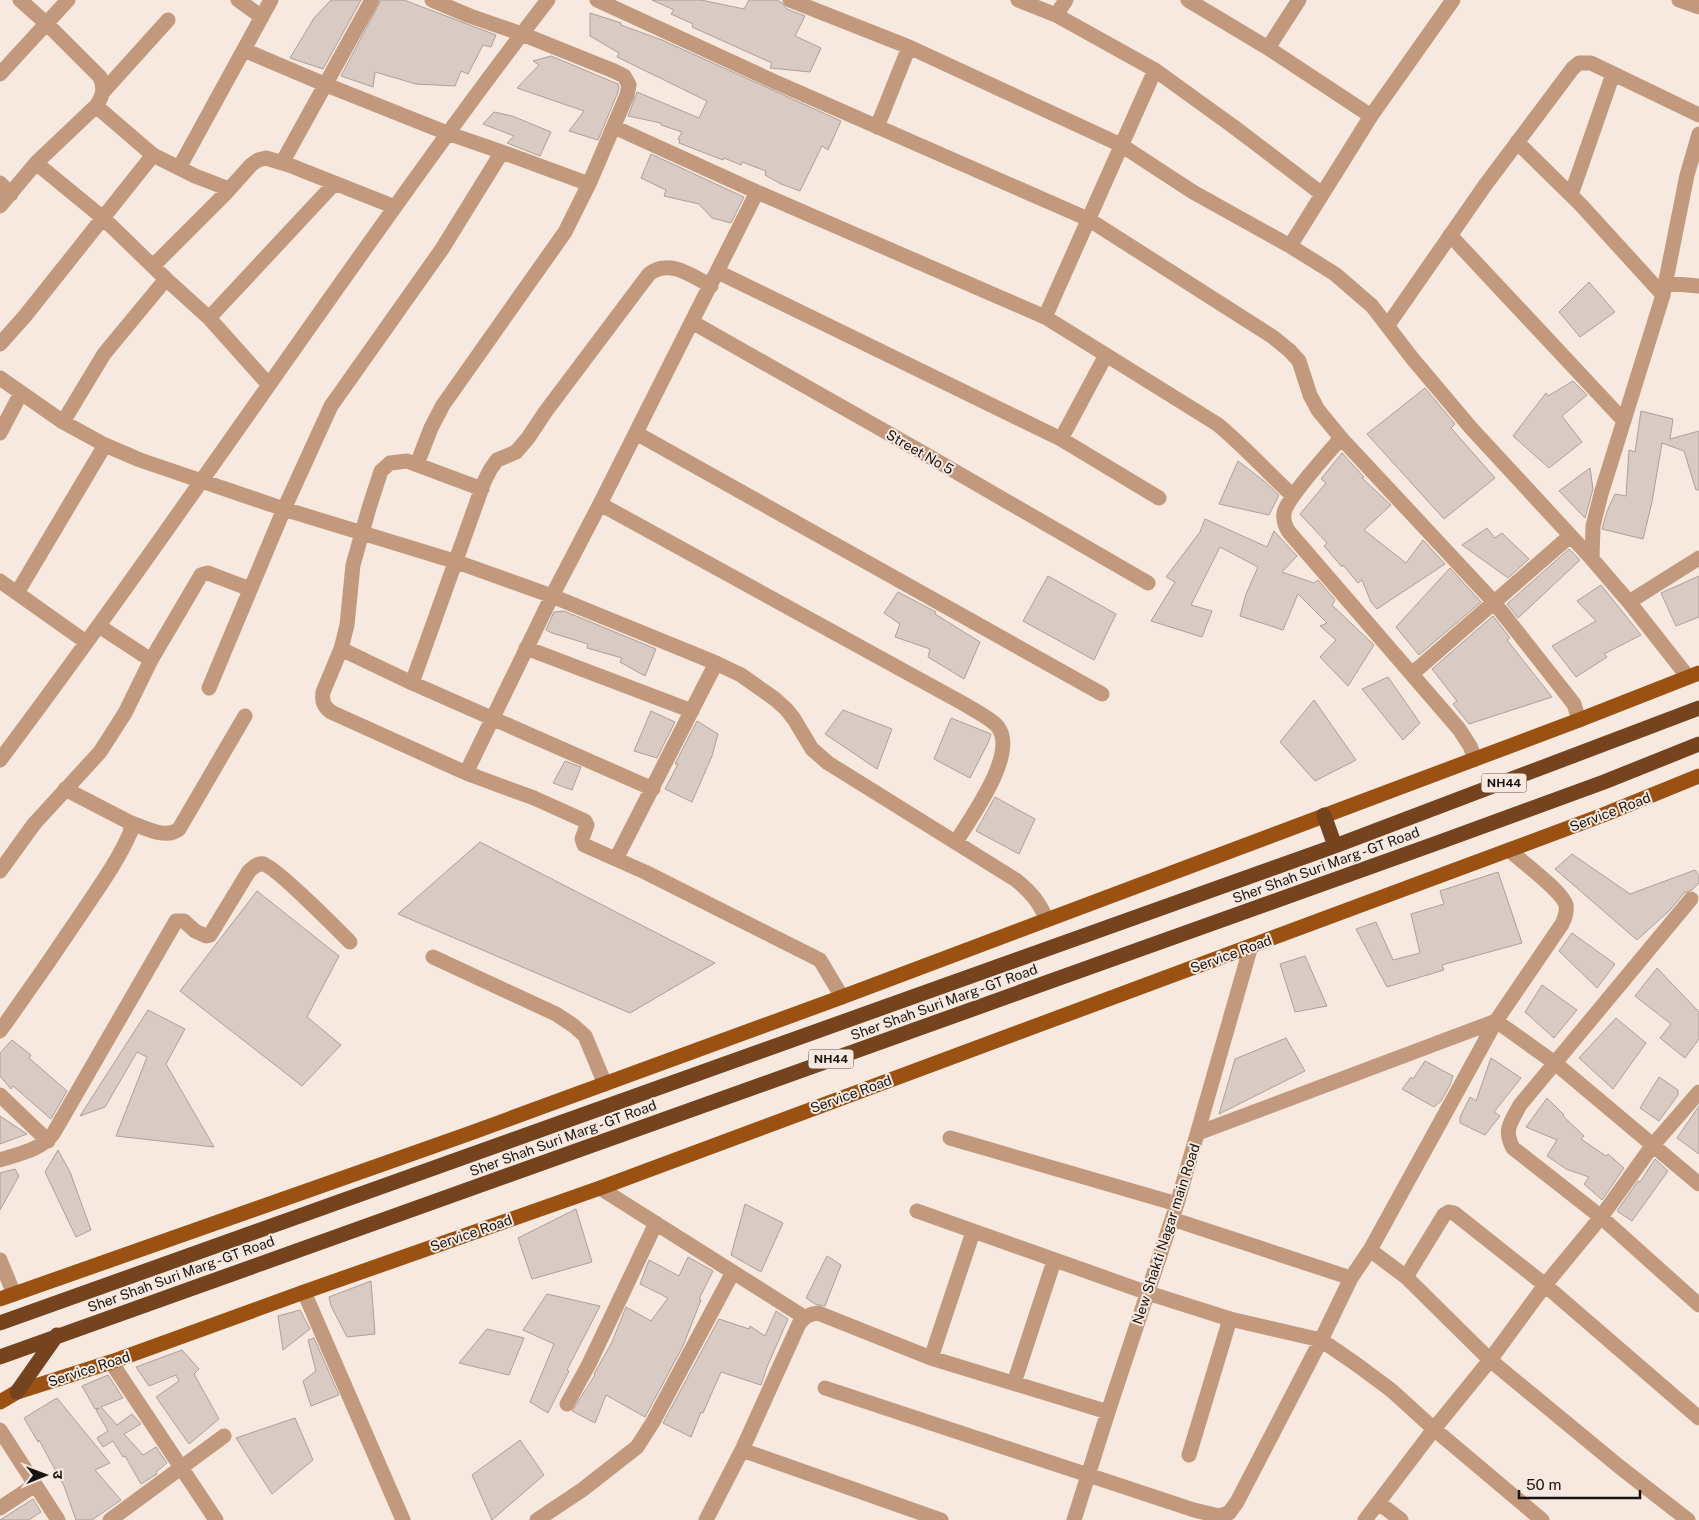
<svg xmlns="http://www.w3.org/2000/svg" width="1699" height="1520" font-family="'Public Sans','Noto Sans Devanagari',sans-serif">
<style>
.building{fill:#d9cac3;stroke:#ae9f98}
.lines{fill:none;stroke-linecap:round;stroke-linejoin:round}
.minor{stroke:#c3997d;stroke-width:15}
.major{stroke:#9a5111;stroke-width:15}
.highway{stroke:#75441f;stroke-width:15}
.labels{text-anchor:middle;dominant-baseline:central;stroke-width:4;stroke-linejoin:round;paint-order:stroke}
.shield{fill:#f7e9df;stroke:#5b534e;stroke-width:1}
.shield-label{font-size:12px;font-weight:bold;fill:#181310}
.street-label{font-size:14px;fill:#181310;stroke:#f7e9df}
</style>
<rect width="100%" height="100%" fill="#f7e9df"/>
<path class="building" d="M331 0H361L323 69 290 58 314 18Z
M381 0H404L496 35 491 47 483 45 468 74 461 71 455 86 416 84 375 72 373 87 341 76Z
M652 0H701L744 9 749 0H776L781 2 787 9 805 16 795 36 821 48 810 72 770 68 772 63 692 27 693 24 671 14 674 10Z
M590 13 621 23V25L662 40 841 121 828 150 822 146 800 191 781 184 765 175 766 171 742 162 741 165 724 158 723 160 679 143 680 140 678 139 682 132 661 125V123L628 116 637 92 699 118 707 101 617 57 619 53 590 36Z
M551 56 618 84 619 87 618 92 598 140 569 131 584 111 517 88 539 65 533 61Z
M494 112 512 116 551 132 540 156 507 143 514 136 483 124Z
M651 154 744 197 731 223 712 218 699 204 664 196 666 190 641 178Z
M1589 282 1615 312 1580 337 1559 312Z
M1573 381 1587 395 1562 416 1582 442 1549 468 1513 436 1546 393 1548 396Z
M1425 388 1455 424 1451 428 1495 478 1444 519 1367 434Z
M1641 411 1673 419 1670 439 1699 431V490H1696L1684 451 1662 443 1652 502 1643 539 1602 529 1607 511 1615 494 1626 496 1629 450 1635 452Z
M1342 453 1364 477 1362 478 1391 505 1364 530 1406 563 1423 540 1445 564 1377 609 1371 602 1362 580 1358 583 1343 565 1342 567 1324 546 1327 543 1300 514 1326 483 1321 479Z
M1238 461 1264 481 1279 495 1269 515 1219 504Z
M1590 468 1593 489 1585 518 1559 491Z
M1205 519 1267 547 1274 531 1297 556 1282 572 1314 583 1318 580 1335 600 1332 605 1374 645 1348 686 1320 657 1336 640 1320 626 1327 623 1298 594 1283 630 1240 616 1246 594 1258 567 1220 547 1191 605 1212 611 1202 637 1151 621 1175 582 1166 577 1200 532Z
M1487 528 1495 538 1502 533 1529 559 1508 578 1462 545Z
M1569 549 1580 560 1518 618 1507 604Z
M1450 568 1481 602 1419 655 1396 627Z
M1048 576 1116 614 1094 660 1023 621Z
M1699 576V617L1676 626 1661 593Z
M1601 585 1641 635 1604 654 1607 657 1576 677 1552 646 1596 621 1577 601Z
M898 592 936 612 935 614 980 642 964 679 928 657 930 649 895 637 900 624 884 613Z
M564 611 656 649 645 676 620 662 622 658 587 648 588 644 552 633 546 630 554 612Z
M1493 616 1510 638 1507 640 1552 697 1469 724 1453 704 1457 701 1432 669Z
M1388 677 1420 723 1403 740 1362 689Z
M1314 700 1356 760 1315 781 1280 742Z
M843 710 892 729 877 769 825 734Z
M651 711 675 722 657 758 634 751Z
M951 718 991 734 988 743 970 778 934 759Z
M697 721 718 734 712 756 692 802 665 789 678 764H675Z
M565 761 581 767 572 790 553 783Z
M995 797 1035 819 1019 854 976 831Z
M480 842 715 963 630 1013 398 914Z
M1572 854 1630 894 1695 870 1699 875V883L1692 890 1684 893 1670 910 1637 940 1555 869Z
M1498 872 1522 943 1442 965 1444 970 1387 987 1356 929 1376 922 1393 960 1420 953 1411 914 1444 904 1440 891Z
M257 891 339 956 307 1017 341 1045 302 1086 180 991Z
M1572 933 1615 964 1597 988 1559 951Z
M1305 956 1327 1006 1295 1012 1280 964Z
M1657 968 1699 1012V1039L1685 1058 1660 1038 1671 1024 1635 996Z
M1542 985 1577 1010 1554 1038 1525 1012Z
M148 1010 185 1029 166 1064 214 1147 116 1136 147 1057 137 1052 105 1107 80 1116Z
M1616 1018 1646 1043 1613 1089 1579 1058Z
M1286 1038 1305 1071 1219 1114 1235 1059Z
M12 1040 31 1055 29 1058 67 1091 51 1119 13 1086 11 1089 0 1076V1053Z
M1491 1058 1521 1078 1494 1112 1500 1116 1485 1135 1460 1123V1117L1470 1097 1476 1101Z
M1425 1061 1453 1076 1450 1085 1441 1101 1434 1107 1402 1089 1411 1077 1413 1079Z
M1659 1077 1678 1090V1095L1659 1121 1640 1108Z
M1547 1098 1564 1115 1563 1116 1584 1136 1581 1139 1606 1156 1608 1154 1624 1168 1602 1200 1584 1184 1589 1177 1566 1169 1547 1156 1557 1140 1526 1127Z
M1699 1106V1154L1677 1138Z
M0 1116 27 1134 0 1144Z
M58 1150 70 1172 91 1230 76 1237 45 1172Z
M1655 1159 1668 1171 1632 1221 1617 1211 1638 1181 1640 1182Z
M15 1169 19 1176 0 1210V1173Z
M745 1204 783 1223 761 1272 731 1255Z
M576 1209 592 1262 532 1279 518 1238Z
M827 1256 841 1265 825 1306 815 1304 806 1298Z
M688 1257 713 1271 699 1299 701 1300 683 1346 645 1417 606 1395 595 1423 572 1411 595 1375 594 1374 612 1342 626 1307 651 1321 668 1298 640 1284 649 1260 679 1276Z
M371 1281 375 1334 347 1337 331 1306 329 1297Z
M547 1294 600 1306 567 1370 569 1371 548 1413 530 1402 554 1344 523 1330Z
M300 1310 310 1329 283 1350 278 1316Z
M776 1311 788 1319 767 1367 761 1385 721 1372 703 1413 701 1412 691 1437 663 1423 719 1319 749 1329 750 1326 765 1336Z
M487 1329 524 1338 509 1375 459 1363Z
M314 1338 339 1395 311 1406 303 1381 316 1371 308 1340Z
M182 1350 199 1369 194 1374 219 1419 189 1444 156 1397 179 1381 176 1375 149 1386 136 1367Z
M108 1375 123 1398 101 1407 117 1425 132 1414 141 1424 124 1434 143 1455 156 1447 167 1463 156 1472 157 1474 141 1484 125 1456 123 1457 113 1441 103 1447 97 1438 108 1431 96 1410 99 1408 95 1409 82 1386Z
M57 1398 110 1463 95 1470 121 1500 92 1520H76L64 1486 39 1440 38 1442 24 1418Z
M295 1418 313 1460 272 1494 236 1438Z
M520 1440 544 1475 492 1520 472 1475Z
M33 1499 41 1512 29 1520H0Z"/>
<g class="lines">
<path class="minor" d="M238 0 262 17
M597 0 773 81 1088 219 1273 337 1290 351 1299 361 1310 395 1318 410 1341 438 1493 601 1574 704 1579 720
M790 0 909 47 1121 145 1193 192 1290 246 1335 274 1372 306 1412 358 1471 428 1592 559 1629 602 1688 677
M1018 0 1056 15 1155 70 1234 127 1322 194
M1188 0 1268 48
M1299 0 1268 48 1371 116
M1679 0 1699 7
M1056 15 1066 0
M244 50 324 84 447 133 502 152 589 184
M0 74 68 0
M103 92 168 20
M96 106 153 155 195 176 229 189
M614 127 757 192 1045 317 1217 424C1244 446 1267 472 1293 496
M877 127 909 47
M1517 142 1581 205 1663 295
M36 163 103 218 166 279 209 318 268 384
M282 163 372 0
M179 168 271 0
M0 183 11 194
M1571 195 1613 74
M0 206 36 163 96 106C103 96 105 89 100 77L47 24 20 0
M1450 235 1624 421
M1290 246 1371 116 1453 0
M153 266 225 194 251 165 258 160 266 158 289 165 395 207
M718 272 1061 439 1159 498
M1665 283 1699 286
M1045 317 1155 70
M209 318 335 183
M692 322 925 454 1148 583
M1388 325 1486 184 1573 68 1579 63H1591L1699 115
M0 344 25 316 153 155
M0 378 63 422 105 445 140 460 284 509 457 562 552 596 716 663 741 675 775 699 786 709 794 719 812 749 828 763 1016 880C1032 893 1039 902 1047 920
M63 422 104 354 166 279
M0 433 21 393
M636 433 1102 694
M1341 438C1329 452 1287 498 1284 513 1283 520 1285 526 1289 532L1459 729 1470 746 1475 759
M1061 439 1106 355
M417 464 431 428 443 405 565 232 589 184 627 95 629 85 624 76 614 71 522 34 470 16 432 0
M482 489 407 461 390 463 381 471 369 508 353 565 347 625 341 649 323 692C322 701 323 706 331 712L466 773 534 798 585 821 587 825 582 839 584 845 645 872 820 960 842 997
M600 504 966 705C975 711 992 719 998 727 1018 754 971 817 956 842
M1592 559 1593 526 1601 494 1663 295 1687 175 1699 134
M0 581 86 642
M17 593 105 445
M1629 602 1699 558
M99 626 151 660 201 575 208 573 250 589
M526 648 692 711
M341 649 412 683 653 789
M1413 673 1570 536
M412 683 484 482 490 470 497 460 516 452 528 438 546 411 649 274C669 258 692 276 711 286
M209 688 284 509 331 406 442 249 502 152
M0 760C129 588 250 410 375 235 431 156 488 77 548 0
M466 773 552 596 600 504 757 192
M129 822C143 827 166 840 179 829L245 716
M616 859 716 663
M0 871 34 824 100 752 125 713 151 660
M1691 899 1520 1105C1511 1122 1503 1130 1513 1148L1601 1217 1699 1305
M433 957 556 1014 574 1026 585 1036 605 1084
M0 1031C28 992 55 953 81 914 99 887 118 861 131 831L129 822 65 789
M0 1095 48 1141
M1198 1133 1496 1021 1555 1063 1699 1184
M950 1138 1177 1204
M0 1160C18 1154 41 1150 53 1134L176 921H184L195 931 206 936 210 935 249 871C253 868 257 863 263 864 275 866 337 929 350 942
M600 1188 804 1317
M917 1211 1148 1293 1230 1319 1321 1340 1356 1364 1391 1390 1434 1429 1542 1520
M1172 1219 1351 1278
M1370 1250 1406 1277 1490 1360 1621 1468 1688 1520
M0 1260 14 1294
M1406 1277 1444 1215 1449 1212 1454 1213 1545 1285 1699 1418
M304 1292 403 1520
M931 1358 973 1232
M111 1362 216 1520
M1014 1383 1054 1261
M825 1388 1194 1510 1219 1516 1229 1513 1237 1502 1321 1340 1351 1278 1370 1250 1496 1021 1562 924C1565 918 1567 911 1566 905 1562 891 1521 861 1509 850
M567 1404 589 1364 656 1223
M0 1430 58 1520
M742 1450 941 1520
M1189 1455 1230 1319
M1379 1503 1401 1520
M0 1508 35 1485
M110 1520 224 1436
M537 1520 582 1490 637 1447 653 1422 733 1272
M706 1520 742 1450 799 1324C804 1317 809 1314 818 1313L931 1358 1108 1412
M1074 1520 1108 1412 1177 1204 1251 946
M1365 1520 1434 1429 1490 1360 1545 1285 1601 1217 1653 1145 1699 1092"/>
<path class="major" d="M0 1299 468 1134 842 997 1579 720 1699 673
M0 1402 17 1392 111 1362 304 1292 600 1188 1509 850 1603 815 1699 776"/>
<path class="highway" d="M1324 815 1335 846
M0 1323 1335 846 1699 708
M0 1357 1437 843 1604 782 1699 744
M17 1392 57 1335"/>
</g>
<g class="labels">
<g class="shield">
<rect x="1481.5" y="773.5" width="45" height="19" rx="4"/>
<rect x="808.5" y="1049.5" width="45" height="19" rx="4"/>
</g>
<g class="shield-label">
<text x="1504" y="783">NH44</text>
<text x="831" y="1059">NH44</text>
</g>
<g class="street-label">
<text transform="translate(920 452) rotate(30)">Street No 5</text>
<text transform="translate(1610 812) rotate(-21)">Service Road</text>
<text transform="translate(1326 865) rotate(-20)">Sher Shah Suri Marg - GT Road</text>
<text transform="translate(1231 954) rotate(-20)">Service Road</text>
<text transform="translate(944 1002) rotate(-20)">Sher Shah Suri Marg - GT Road</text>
<text transform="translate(851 1094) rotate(-20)">Service Road</text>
<text transform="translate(563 1138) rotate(-20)">Sher Shah Suri Marg - GT Road</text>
<text transform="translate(471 1233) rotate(-19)">Service Road</text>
<text transform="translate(1166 1234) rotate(-72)">New Shakti Nagar main Road</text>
<text transform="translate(181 1274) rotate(-20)">Sher Shah Suri Marg - GT Road</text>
<text transform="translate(89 1369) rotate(-18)">Service Road</text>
</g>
</g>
<g transform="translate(45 1475) rotate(89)" stroke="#f7e9df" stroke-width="4" paint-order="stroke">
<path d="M0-4L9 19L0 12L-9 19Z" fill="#181310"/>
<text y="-8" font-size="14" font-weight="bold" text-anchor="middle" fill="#181310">उ</text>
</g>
<path d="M1519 1490v8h121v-8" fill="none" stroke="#181310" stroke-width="2.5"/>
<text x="1526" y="1490" font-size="15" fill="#181310" stroke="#f7e9df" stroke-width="4" paint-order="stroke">50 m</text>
</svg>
